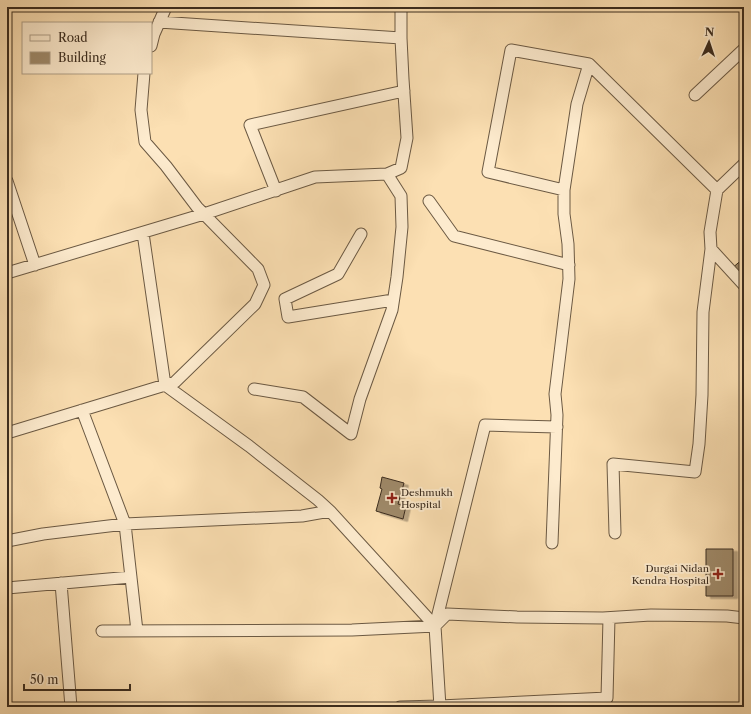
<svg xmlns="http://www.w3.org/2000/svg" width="751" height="714" font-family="'Libre Caslon Text',serif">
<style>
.building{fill:#9f8a6b;stroke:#3b2c1e;filter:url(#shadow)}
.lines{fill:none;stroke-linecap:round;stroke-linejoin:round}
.street-casing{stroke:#6b5943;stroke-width:13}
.street{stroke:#fdebce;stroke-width:11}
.poi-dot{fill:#8f2418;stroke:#fdebce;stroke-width:1.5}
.labels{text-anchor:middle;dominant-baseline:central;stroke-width:3.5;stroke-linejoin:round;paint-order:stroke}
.poi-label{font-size:10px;fill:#3b2c1e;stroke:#fdebce;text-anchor:start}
</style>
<defs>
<filter id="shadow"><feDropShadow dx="4.5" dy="2.5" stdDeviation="0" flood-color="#0004"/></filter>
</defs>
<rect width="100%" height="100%" fill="#fce0b3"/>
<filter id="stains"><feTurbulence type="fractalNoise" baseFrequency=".005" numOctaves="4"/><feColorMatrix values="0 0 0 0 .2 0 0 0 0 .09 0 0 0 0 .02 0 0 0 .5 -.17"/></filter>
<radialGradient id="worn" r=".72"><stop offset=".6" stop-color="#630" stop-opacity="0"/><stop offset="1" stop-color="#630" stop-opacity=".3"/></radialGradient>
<path class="building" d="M744 258V282L731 269Z
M382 477 404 483 398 504 406 506 403 519 376 511 382 489 380 488Z
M706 549H733V596H706Z"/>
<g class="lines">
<defs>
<path id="street" d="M159 22 401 38
M151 46 154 34 166 7
M695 95 744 49
M7 181 35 265
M564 190 488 172 511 50 589 64
M276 191 250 125 404 91
M429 201 454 236 569 265
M143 233 165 385 249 446 318 500 330 511 435 626 485 425 557 427
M361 234 338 274 285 299 288 317 393 300
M711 249 744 285
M7 273 204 214 315 177 387 174 401 168 407 138 403 79 401 38V7
M254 389 303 397 351 434 360 399 392 310 397 277 402 227 401 196 387 174
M82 410 125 524 137 631
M7 433 175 382 255 304 264 285 258 269 197 207 166 166 145 142 141 110 144 73
M615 533 613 464 695 472 699 444 702 395 703 312 711 249 710 232 717 190
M7 541 43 534 125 524 302 516 330 511
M552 543 557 415 555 394 569 279 568 244 564 214V190L577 104 589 64 717 190 744 164
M61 583 71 707
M7 588 131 577
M435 626 440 707
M102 631 352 630 435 626 447 614 517 617 603 618 651 615 727 616 744 618
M400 707 440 706 607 698 609 618"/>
</defs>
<use href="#street" class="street-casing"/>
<use href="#street" class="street"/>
</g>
<g class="poi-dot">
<path d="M390 492h4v4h4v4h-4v4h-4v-4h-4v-4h4z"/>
<path d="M716 568h4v4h4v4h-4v4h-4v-4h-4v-4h4z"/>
</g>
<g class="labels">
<g class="poi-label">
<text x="401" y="492">Deshmukh<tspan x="401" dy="12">Hospital</tspan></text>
<text x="709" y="568" text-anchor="end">Durgai Nidan<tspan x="709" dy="12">Kendra Hospital</tspan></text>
</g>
</g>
<rect width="751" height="714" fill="none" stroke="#fce0b3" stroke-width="24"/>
<rect x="8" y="8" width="735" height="698" fill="none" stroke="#3b2c1e" stroke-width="2"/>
<rect x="12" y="12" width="727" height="690" fill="none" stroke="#3b2c1e"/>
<rect x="22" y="22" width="130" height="52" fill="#fdebce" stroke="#af9f88"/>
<rect x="30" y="35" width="20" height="6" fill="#fdebce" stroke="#af9f88"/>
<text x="58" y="42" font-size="12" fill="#3b2c1e">Road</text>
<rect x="30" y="52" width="20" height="12" fill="#9f8a6b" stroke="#af9f88"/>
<text x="58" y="62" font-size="12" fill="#3b2c1e">Building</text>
<g transform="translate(709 42) rotate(3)" stroke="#fdebce" stroke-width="3" paint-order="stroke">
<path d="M0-3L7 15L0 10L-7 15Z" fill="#3b2c1e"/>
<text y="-6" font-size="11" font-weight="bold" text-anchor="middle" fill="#3b2c1e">N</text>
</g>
<path d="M24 684v6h106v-6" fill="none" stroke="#3b2c1e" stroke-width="2"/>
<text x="30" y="684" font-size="12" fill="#3b2c1e" stroke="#fdebce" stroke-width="3" paint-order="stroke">50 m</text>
<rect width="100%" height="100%" filter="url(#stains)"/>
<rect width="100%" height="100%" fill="url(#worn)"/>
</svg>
